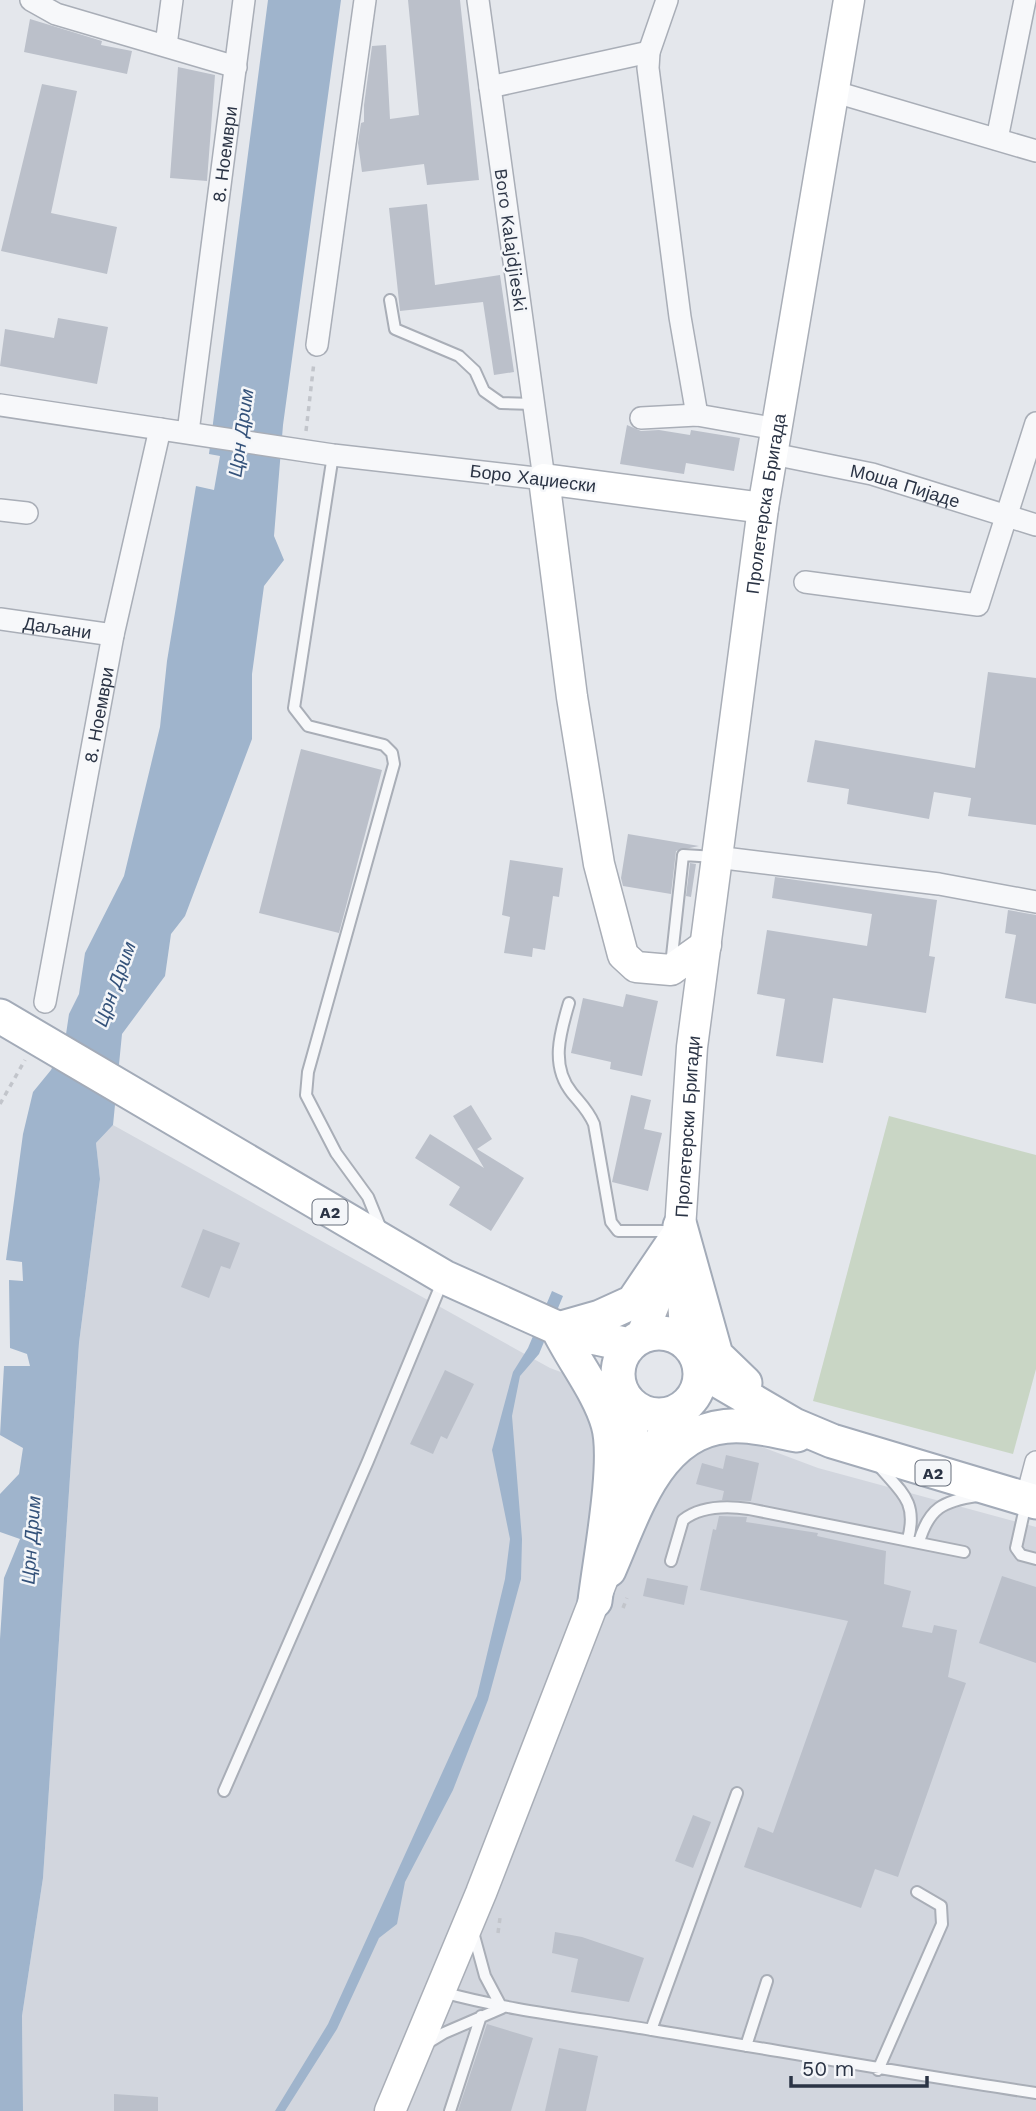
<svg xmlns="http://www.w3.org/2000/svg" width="1036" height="2111" font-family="'Work Sans',sans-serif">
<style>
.built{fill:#d2d6de}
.green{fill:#c9d6c5}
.water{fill:#9fb4cc}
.building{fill:#bbc0ca}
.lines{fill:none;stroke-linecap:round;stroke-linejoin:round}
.lane-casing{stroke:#a9aeb7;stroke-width:14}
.street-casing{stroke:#a9aeb7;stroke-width:24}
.secondary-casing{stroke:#a9aeb7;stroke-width:33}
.primary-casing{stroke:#a3abb8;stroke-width:37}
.path{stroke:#c2c5cb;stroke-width:3.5;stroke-dasharray:5 5;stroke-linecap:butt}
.lane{stroke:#f7f8fa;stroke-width:10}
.street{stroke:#f7f8fa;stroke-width:21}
.secondary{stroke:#fff;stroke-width:30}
.primary{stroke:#fff;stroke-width:33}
.labels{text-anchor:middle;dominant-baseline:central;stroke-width:5;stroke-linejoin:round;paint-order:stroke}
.shield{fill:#f4f6f9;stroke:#676e7b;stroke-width:2}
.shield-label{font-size:16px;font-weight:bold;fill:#2b3445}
.street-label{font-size:18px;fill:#2b3445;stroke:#f4f6f9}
.water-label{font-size:19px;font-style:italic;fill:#34527a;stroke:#f4f6f9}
</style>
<rect width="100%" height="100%" fill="#e4e7ec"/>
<path class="built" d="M113 1125 550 1368 818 1468 1036 1527V2111H23L22 2016 43 1878 79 1343 100 1179 96 1143Z"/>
<path class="green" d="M889 1116 1036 1155V1369L1013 1454 813 1401Z"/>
<path class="water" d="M268 0H341L283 425 274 536 284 560 264 586 252 674V739L185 916 171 934 165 976 122 1034 113 1125 96 1143 100 1179 79 1343 43 1878 22 2016 23 2111H0V1639L4 1578 20 1539 0 1532V1494L19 1474 23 1448 0 1435 4 1366H30L27 1354 10 1348 9 1280 23 1281 22 1262 6 1260 23 1134 33 1092 51 1070 65 1041 69 1014 79 994 85 953 124 876 160 727 167 661 196 486 214 490 220 456 209 454Z
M552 1291 563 1296 539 1354 520 1376 512 1416 522 1539 521 1579 488 1700 453 1790 405 1882 397 1924 379 1938 337 2029 285 2111H275L328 2024 477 1696 505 1579 510 1539 492 1450 513 1372 528 1348Z"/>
<path class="building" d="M408 0H460L479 180 427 185 424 164 362 172 358 143 361 123 364 122V105L372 46 386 45 390 119 419 115Z
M30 19 102 41 101 45 132 51 127 74 24 52Z
M178 67 215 75 207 181 170 178Z
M42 84 77 91 51 213 117 227 107 274 1 251Z
M427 204 435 285 500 275 514 372 494 375 483 302 400 311 389 208Z
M58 318 108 327 97 384 0 366 5 329 54 338Z
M627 425 641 431 659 430 690 435 691 430 740 438 734 471 686 463 684 474 620 464Z
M988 672 1036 678V825L968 816 971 798 934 792 929 819 847 804 849 789 807 782 815 740 975 768Z
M301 749 382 770 339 933 259 913Z
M628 834 699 846 676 851 671 894 623 886 621 878Z
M510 860 563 868 559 897 553 896 545 950 533 948 532 957 504 953 510 917 502 915Z
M690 863 696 864 691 897 686 896Z
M775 877 937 900 929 956 935 957 926 1013 833 998 823 1063 776 1056 785 999 757 994 767 930 867 946 872 914 772 898Z
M1008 910 1036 915V1004L1005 998 1016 935 1005 933Z
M626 994 658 1001 642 1076 610 1069 611 1062 571 1053 583 998 623 1007Z
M631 1095 651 1100 644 1129 662 1133 648 1191 612 1182Z
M471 1105 492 1139 477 1149 524 1178 491 1231 449 1205 460 1187 415 1158 430 1134 484 1168 453 1116Z
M203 1229 240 1243 230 1269 221 1266 209 1298 181 1287Z
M445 1370 474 1384 447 1439 441 1436 433 1454 410 1444Z
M726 1455 759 1463 751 1501 722 1500 724 1491 696 1484 702 1463 723 1469Z
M719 1516 747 1517 746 1522 818 1533 817 1536 886 1551 884 1584 911 1591 902 1627 932 1633 934 1625 957 1630 948 1677 966 1683 898 1877 875 1869 861 1908 744 1867 758 1827 773 1833 848 1621 700 1590 713 1529 716 1530Z
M1002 1576 1036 1587V1663L979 1643Z
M647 1578 688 1586 684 1605 643 1596Z
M693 1815 711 1822 693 1868 675 1861Z
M555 1932 582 1937 644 1958 629 2002 571 1992 578 1959 552 1953Z
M487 2024 533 2038 511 2111H458Z
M559 2048 598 2056 586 2111H545Z
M114 2094 158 2097V2111H114Z"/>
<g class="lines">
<defs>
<path id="lane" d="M390 300 395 329 459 356 475 371 484 391 501 403 534 404
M333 455 294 708 308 726 384 745 392 753 394 764 308 1072 306 1095 336 1153 368 1197 381 1229
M671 965 683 855 716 857
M569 1003C560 1033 550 1066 572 1093 581 1104 588 1110 594 1124L611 1222 618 1231H673
M878 1465C901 1492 918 1501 908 1539
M1026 1503 1016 1548 1021 1555 1036 1559
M919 1542C929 1508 943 1501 977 1496
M671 1561 683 1520C701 1506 728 1506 749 1509L964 1552
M224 1791 368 1461 443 1280
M442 1992C511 2011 581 2018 652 2030 780 2051 907 2074 1036 2093
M651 2030 737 1793
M426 2044 444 2033 502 2008 485 1976 473 1932
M746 2046 767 1981
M878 2070 942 1924 941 1906 917 1892
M450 2111 481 2016"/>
<g id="street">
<path d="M31 0 56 14 236 67"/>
<path d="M667 0 649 52 648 68 680 317 697 415"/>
<path d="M166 45 172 0"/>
<path d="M490 87 649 52"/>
<path d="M832 91 1036 151"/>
<path d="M997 139 1025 0"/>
<path d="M317 345 365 0"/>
<path d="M0 405 333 455 544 479 478 0"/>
<path d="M641 418 697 415 777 429"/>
<path id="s1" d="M188 432 244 0"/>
<path id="s2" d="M773 454 872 474 1036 525"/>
<path d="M0 510 27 513"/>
<path d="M805 582 978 605 1036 423"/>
<path id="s3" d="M0 619 113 635"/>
<path d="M716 857 939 884 1036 902"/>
<path id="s4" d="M45 1002 113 635 160 429"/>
<path d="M1026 1500 1036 1462"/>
</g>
<g id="secondary">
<path d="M706 945 671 970 636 967 623 955 599 864 572 697 544 479 763 508"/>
<path d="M641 1337 673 1257"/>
<path id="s5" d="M686 1343 679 1244 692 1047 763 508 849 0"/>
<path d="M638 1475 678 1411"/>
<path d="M631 1487 633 1407"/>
<path d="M390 2111 481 1893 603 1578"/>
</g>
<path id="primary" d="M0 1016 444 1277 564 1331 629 1345
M680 1226 716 1355 745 1383
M618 1374a41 41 0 1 1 82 0a41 41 0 1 1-82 0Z
M700 1370 794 1425 832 1441 1036 1502
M609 1570C636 1509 660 1420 744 1426 762 1427 780 1432 797 1435
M595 1601C600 1559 619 1461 608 1424 599 1392 573 1360 558 1329L600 1317 633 1302 679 1234"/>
</defs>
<use href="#lane" class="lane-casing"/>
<use href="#street" class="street-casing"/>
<use href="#secondary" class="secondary-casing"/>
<use href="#primary" class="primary-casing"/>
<path class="path" d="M306 431 314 362
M0 1104 25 1060
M623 1608 627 1598
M498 1933 500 1918"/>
<use href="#lane" class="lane"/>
<use href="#street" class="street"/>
<use href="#secondary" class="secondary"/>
<use href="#primary" class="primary"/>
</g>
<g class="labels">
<g class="shield">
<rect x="312.5" y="1199.5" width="35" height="25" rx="5"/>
<rect x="915.5" y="1460.5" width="35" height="25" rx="5"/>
</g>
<g class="shield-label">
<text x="330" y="1212">A2</text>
<text x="933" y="1473">A2</text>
</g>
<g class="street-label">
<text stroke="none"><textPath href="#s1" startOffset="280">8. Ноември</textPath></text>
<text transform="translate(511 240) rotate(82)">Boro Kalajdjieski</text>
<text transform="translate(533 478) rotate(7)">Боро Хаџиески</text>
<text stroke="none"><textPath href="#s2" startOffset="136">Моша Пијаде</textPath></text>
<text stroke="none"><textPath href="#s5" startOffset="845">Пролетерска Бригада</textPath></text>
<text stroke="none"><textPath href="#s3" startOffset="58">Даљани</textPath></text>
<text stroke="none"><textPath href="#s4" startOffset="292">8. Ноември</textPath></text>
<text stroke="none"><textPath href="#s5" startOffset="217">Пролетерски Бригади</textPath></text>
</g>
<g class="water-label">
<text transform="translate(241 433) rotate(-82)">Црн Дрим</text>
<text transform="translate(115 984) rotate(-70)">Црн Дрим</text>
<text transform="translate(31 1540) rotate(-86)">Црн Дрим</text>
</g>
</g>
<path d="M791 2076v10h136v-10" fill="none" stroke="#2b3445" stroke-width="3.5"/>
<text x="802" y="2076" font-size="21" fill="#2b3445" stroke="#f4f6f9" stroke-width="5" paint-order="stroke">50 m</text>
</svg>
